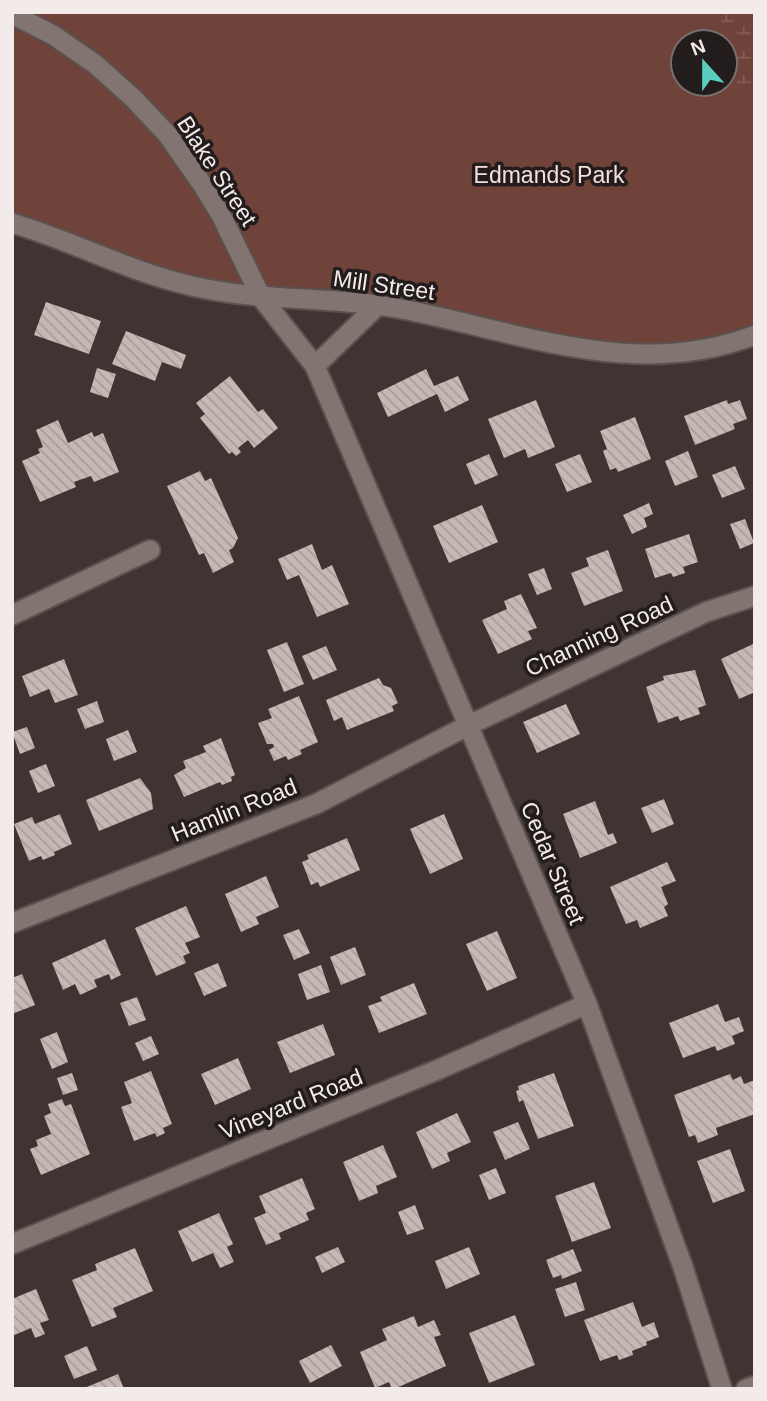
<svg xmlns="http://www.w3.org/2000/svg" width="767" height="1401" font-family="Helvetica,sans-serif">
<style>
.green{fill:#6f433a;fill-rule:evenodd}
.wetland{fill:url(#wetland-marsh)}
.building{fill:url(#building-back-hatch)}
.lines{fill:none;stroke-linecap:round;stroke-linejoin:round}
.minor-casing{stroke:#5b514f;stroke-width:23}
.tertiary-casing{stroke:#5b514f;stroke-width:23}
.minor{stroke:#817471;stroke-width:19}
.tertiary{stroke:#817471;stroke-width:19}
.labels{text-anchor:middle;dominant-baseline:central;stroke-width:7;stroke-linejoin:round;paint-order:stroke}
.street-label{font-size:23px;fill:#f3ebea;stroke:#221d1c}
.park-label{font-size:23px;fill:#f5dfda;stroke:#221d1c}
</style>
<defs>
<pattern id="wetland-marsh" width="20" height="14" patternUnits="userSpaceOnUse" patternTransform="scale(1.75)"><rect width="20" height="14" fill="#6f433a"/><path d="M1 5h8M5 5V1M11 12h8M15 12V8" fill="none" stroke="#845e57"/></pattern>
<pattern id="building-back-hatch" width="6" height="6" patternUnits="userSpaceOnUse" patternTransform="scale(1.75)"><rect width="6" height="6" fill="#c7b8b5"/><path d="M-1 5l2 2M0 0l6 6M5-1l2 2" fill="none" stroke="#a89c99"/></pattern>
</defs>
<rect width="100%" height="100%" fill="#3f3431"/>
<path class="green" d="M12 12H755V335L661 355 447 319 230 293 12 223ZM683 42H725V84H683Z"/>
<path class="wetland" d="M726 12H755V96C717 86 725 77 725 42H717L718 27Z"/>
<path class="building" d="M46 302 101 321 89 354 34 335Z
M126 331 186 355 181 369 162 362 155 381 112 364Z
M97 368 116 374 108 398 90 392Z
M426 369 434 386 458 376 469 400 445 412 437 394 388 417 377 393Z
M230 376 258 412 263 409 278 428 254 448 248 440 238 448 241 452 236 456 232 452 229 454 200 418 205 414 196 403Z
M536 400 555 447 528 458 525 449 504 458 488 419Z
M727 400 728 404 740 400 747 419 733 424 735 429 695 445 684 416Z
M635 417 651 459 618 472 616 468 610 470 603 451 607 449 600 431Z
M58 420 68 443 92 432 94 437 103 433 119 472 94 482 91 476 74 482 76 487 40 502 22 461 40 453 38 449 43 447 36 430Z
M688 451 698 477 675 486 665 461Z
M489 454 498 475 475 485 466 464Z
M580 454 592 482 567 492 555 464Z
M735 466 745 489 722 498 712 475Z
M200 471 205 481 211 478 238 538 233 548 229 550 234 562 213 573 204 553 199 555 167 486Z
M649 503 653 514 644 518 647 527 632 534 623 515Z
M482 505 498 542 449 563 433 526Z
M745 519 754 543 740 549 730 524Z
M689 534 698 562 683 567 685 573 673 577 671 573 655 578 645 549Z
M312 544 322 570 332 565 349 604 317 617 299 575 287 580 278 559Z
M608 550 623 591 584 606 571 573 589 566 586 558Z
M544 568 552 589 537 595 528 574Z
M521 594 537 628 528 631 532 639 498 654 482 620 507 609 504 601Z
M287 642 304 684 284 692 267 650Z
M753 644 755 692 739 699 721 659Z
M326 646 337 670 313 680 302 656Z
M64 659 78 695 55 703 49 689 30 697 22 676Z
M695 670 706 705 698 708 700 714 680 721 678 716 658 723 646 687 664 680 663 676Z
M379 678 383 685 391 688 398 703 392 706 394 711 347 730 342 717 334 721 326 700Z
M299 696 318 742 300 750 302 754 288 760 286 756 274 761 269 750 274 747 273 744H267L258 723 272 718 268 709Z
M97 701 104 722 85 729 77 709Z
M566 704 580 734 537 753 523 722Z
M27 727 35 748 20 754 12 732Z
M128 730 137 752 114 761 106 739Z
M221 738 235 775 231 777 232 781 222 785 220 782 184 797 174 775 186 768 183 761 206 752 203 746Z
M46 764 55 786 38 793 29 771Z
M140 778 151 793 153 809 99 831 86 800Z
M664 799 674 824 652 833 641 808Z
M595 801 608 835 613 833 617 843 580 858 563 814Z
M60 814 72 844 54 852 55 855 43 860 41 856 29 861 14 824 32 817 35 824Z
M444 814 463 859 430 874 410 829Z
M347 838 360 870 320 887 318 882 311 885 302 862 309 859 307 855Z
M667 862 676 881 661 887 668 904 664 907 668 916 640 928 637 920 626 924 610 887Z
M266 876 279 907 256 917 259 924 241 932 225 894Z
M186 906 200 937 185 943 190 953 183 956 186 963 156 976 135 928Z
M299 929 310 953 294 960 283 935Z
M497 931 517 978 487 991 466 944Z
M105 939 121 975 111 980 109 974 94 980 97 987 80 995 75 984 63 990 52 963Z
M355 947 366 975 341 985 330 957Z
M218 963 227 986 204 996 194 973Z
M321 965 330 992 307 1000 298 974Z
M22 974 35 1005 12 1014V978Z
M414 983 427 1014 379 1033 368 1006 382 1001 380 997Z
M137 997 146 1020 129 1026 120 1003Z
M718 1004 725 1022 739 1017 744 1031 732 1036 735 1044 717 1051 715 1046 683 1058 669 1023Z
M323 1024 335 1055 290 1073 277 1042Z
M57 1032 68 1062 52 1069 40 1039Z
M151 1036 159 1054 143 1061 135 1043Z
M238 1058 251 1089 215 1105 201 1074Z
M151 1071 172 1124 163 1128 165 1133 157 1137 155 1133 134 1141 121 1107 132 1103 124 1082Z
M72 1073 78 1090 63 1095 57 1078Z
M554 1073 574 1126 538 1139 523 1100 519 1102 516 1091 519 1090 518 1086Z
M730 1074 733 1080 741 1076 744 1084 755 1080V1114L716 1128 718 1135 698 1143 695 1135 689 1137 674 1095Z
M62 1099 65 1106 71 1104 90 1154 41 1175 30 1149 38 1146 36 1140 51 1134 44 1116 51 1113 48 1104Z
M457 1113 471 1142 447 1153 450 1161 432 1169 416 1132Z
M518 1122 530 1149 505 1160 493 1132Z
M383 1145 397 1177 376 1186 378 1193 359 1201 343 1162Z
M730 1149 745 1191 713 1203 697 1161Z
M496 1168 506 1193 489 1200 479 1175Z
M302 1178 315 1209 306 1213 309 1220 279 1233 281 1239 266 1245 254 1218 266 1213 259 1196Z
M594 1182 611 1228 572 1242 555 1196Z
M415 1205 424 1229 407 1235 398 1212Z
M219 1213 233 1244 227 1247 234 1262 220 1268 213 1253 192 1262 178 1231Z
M338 1247 345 1262 322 1273 315 1257Z
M469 1247 480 1274 446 1289 435 1261Z
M135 1248 153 1291 113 1308 117 1317 92 1327 72 1280 97 1270 95 1264Z
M573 1249 582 1271 562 1279 561 1275 553 1278 546 1260Z
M576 1282 585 1310 565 1317 555 1289Z
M36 1289 49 1320 40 1323 45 1334 35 1338 31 1328 12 1336V1299Z
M633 1302 642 1327 654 1322 659 1337 646 1342 647 1345 632 1351 633 1355 619 1360 617 1355 600 1361 584 1320Z
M515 1315 535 1365 489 1383 469 1333Z
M414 1316 418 1327 434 1320 441 1335 434 1337 446 1366 394 1389H392L389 1382 375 1388 360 1352 387 1340 382 1329Z
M331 1345 342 1366 310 1383 299 1361Z
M87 1346 97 1370 74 1379 64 1356Z
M118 1374 124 1389H82Z"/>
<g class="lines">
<defs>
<path id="minor" d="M12 14 53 35 95 64 133 98 167 134 202 184 221 215 261 297 315 366 587 1004 683 1267 722 1389
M315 366 378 305
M12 615 150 550
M12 923 316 804 467 726 706 612 755 596
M12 1244 437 1070 587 1004
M746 1389 755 1386"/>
<path id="tertiary" d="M12 223C73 241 130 272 192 286 261 302 333 296 402 309 521 332 635 381 755 335"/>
</defs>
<use href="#minor" class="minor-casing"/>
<use href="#tertiary" class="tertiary-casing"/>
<use href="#minor" class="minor"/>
<use href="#tertiary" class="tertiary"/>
</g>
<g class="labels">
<g class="street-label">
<text transform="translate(217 171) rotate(57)">Blake Street</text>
<text transform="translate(384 285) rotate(8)">Mill Street</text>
<text transform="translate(599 636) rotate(-25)">Channing Road</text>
<text transform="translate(234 810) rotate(-22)">Hamlin Road</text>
<text transform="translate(553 863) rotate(67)">Cedar Street</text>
<text transform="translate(291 1104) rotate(-22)">Vineyard Road</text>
</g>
<g class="park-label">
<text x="549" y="175">Edmands Park</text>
</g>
</g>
<rect width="767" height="1401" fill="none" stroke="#f3ebea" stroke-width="28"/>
<g transform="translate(704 63) rotate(339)"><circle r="33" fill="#221d1c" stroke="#766f6e" stroke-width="2"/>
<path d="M0-5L12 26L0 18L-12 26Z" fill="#59cebf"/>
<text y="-10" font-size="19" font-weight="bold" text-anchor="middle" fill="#f3ebea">N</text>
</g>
</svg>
